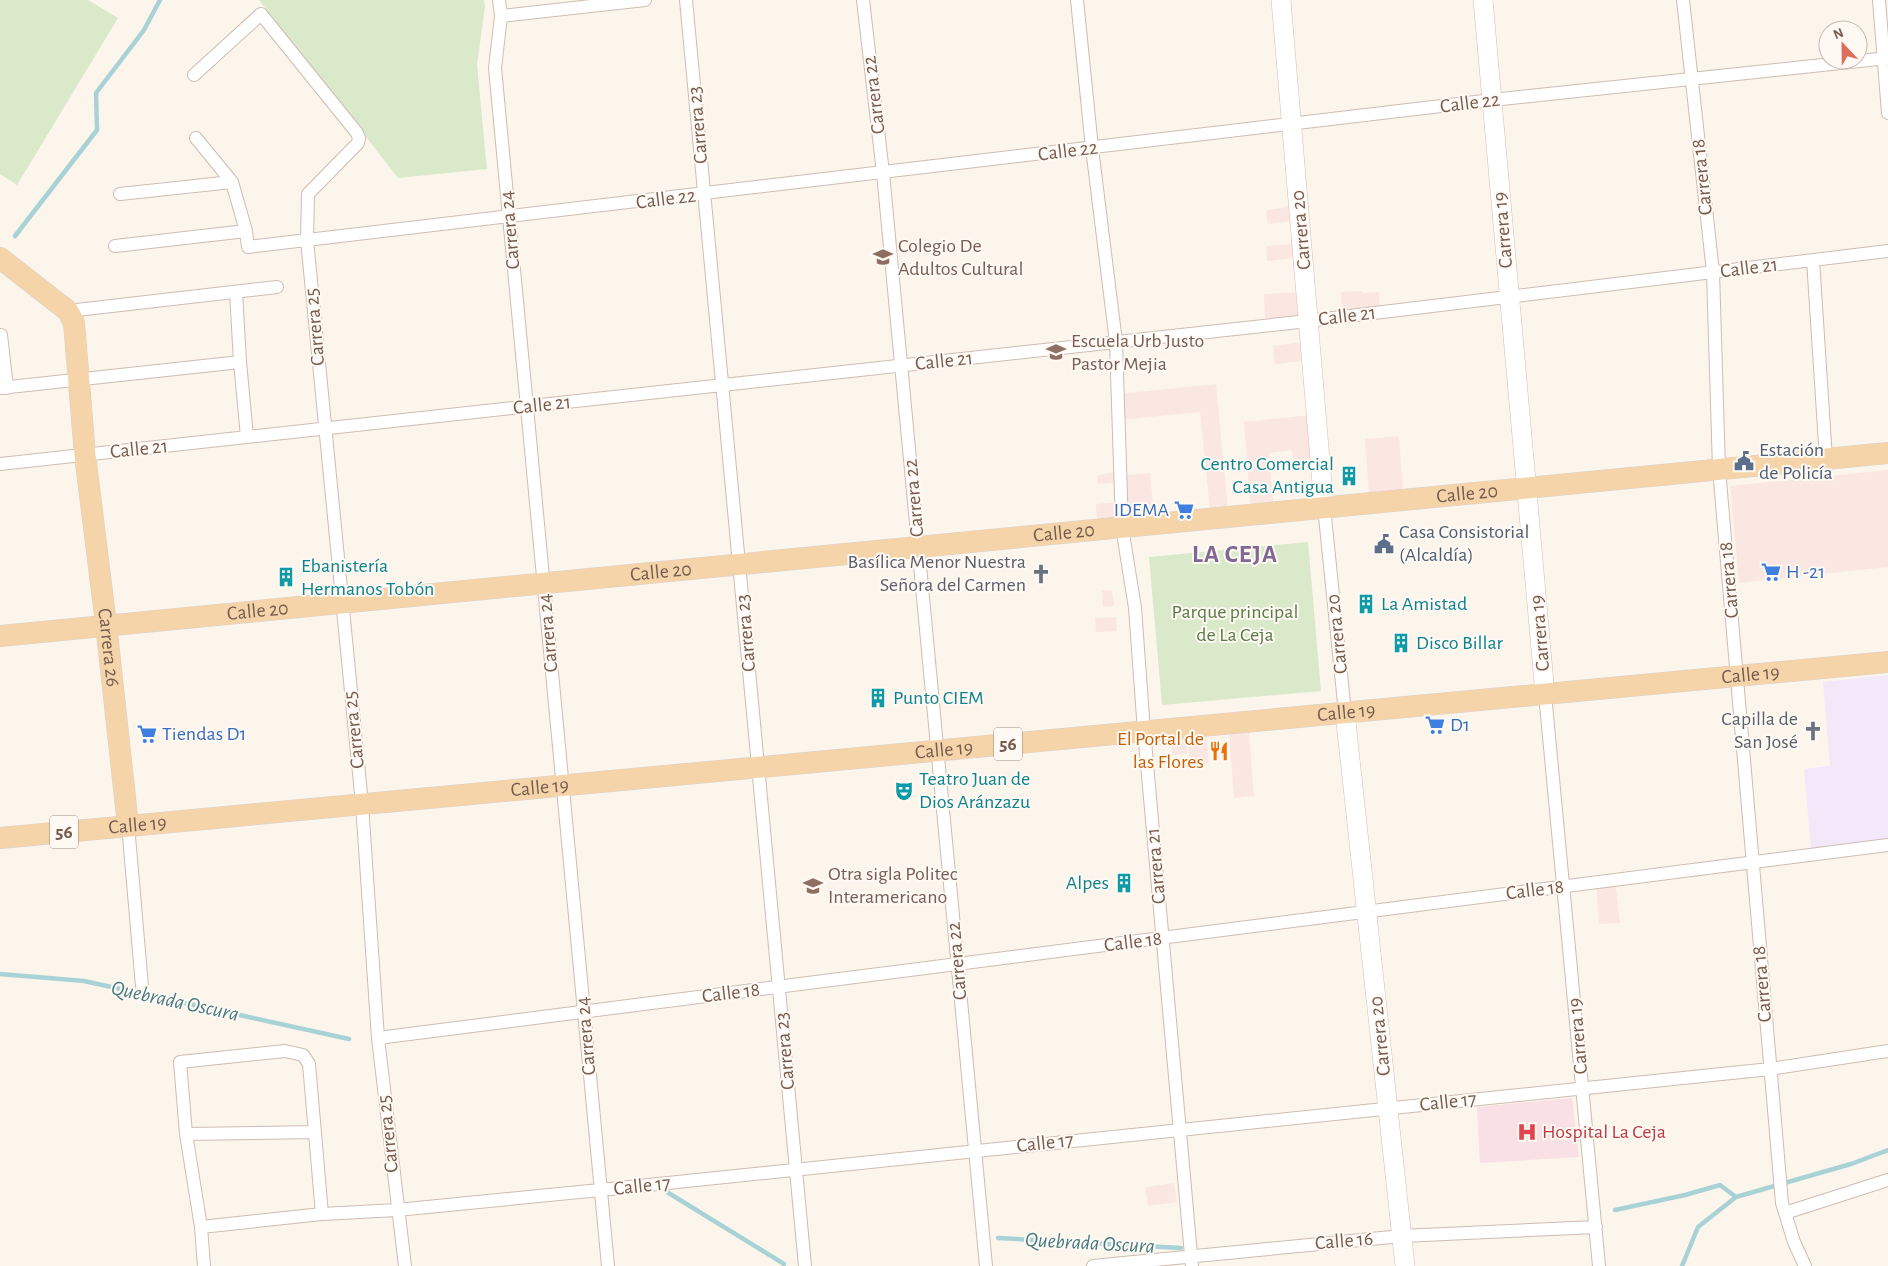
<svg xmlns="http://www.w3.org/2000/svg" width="1888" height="1266" font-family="'Alegreya Sans',sans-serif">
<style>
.commercial{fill:#fbe7e1}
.education{fill:#f2e8f9}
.medical{fill:#f9e0e5}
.green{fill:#d9e9ca}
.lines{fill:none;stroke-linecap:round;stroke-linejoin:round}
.stream{stroke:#a8d2d6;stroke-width:4.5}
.street-casing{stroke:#cebcb1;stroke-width:14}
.secondary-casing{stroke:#d3beb2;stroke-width:20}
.primary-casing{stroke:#d9d1ce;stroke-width:22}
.street{stroke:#fff;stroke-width:12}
.secondary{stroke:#fff;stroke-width:19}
.primary{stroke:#f5d4aa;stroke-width:21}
.labels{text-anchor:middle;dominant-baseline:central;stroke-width:4;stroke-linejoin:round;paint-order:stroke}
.shield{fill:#fef9f3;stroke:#9f8a80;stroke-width:1}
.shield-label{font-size:19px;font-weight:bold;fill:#765b4f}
.street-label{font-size:20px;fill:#765b4f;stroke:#fef9f3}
.education-label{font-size:20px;fill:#785e54;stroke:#fef9f3;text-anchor:start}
.service-label{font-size:20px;fill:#4e5e75;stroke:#fef9f3;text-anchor:start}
.culture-label{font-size:20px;fill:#0d838f;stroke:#fef9f3;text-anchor:start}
.shop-label{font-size:20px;fill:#366cbe;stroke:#fef9f3;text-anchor:start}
.worship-label{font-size:20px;fill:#5b616d;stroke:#fef9f3;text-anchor:end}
.park-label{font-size:20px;fill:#5a7b48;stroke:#fef9f3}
.food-label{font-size:20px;fill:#c56008;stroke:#fef9f3;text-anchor:end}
.health-label{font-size:20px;fill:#be3a42;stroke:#fef9f3;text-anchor:start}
.water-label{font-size:21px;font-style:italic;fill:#477b81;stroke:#fef9f3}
.district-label{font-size:25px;font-weight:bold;letter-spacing:1px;fill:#816891;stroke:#fef9f3}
</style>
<rect width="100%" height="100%" fill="#fcf5ec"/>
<path class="commercial" d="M1289 207 1291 221 1268 224 1266 210Z
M1292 244 1294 258 1267 261 1266 246Z
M1362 291 1363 293 1379 292 1380 308 1342 310 1341 292Z
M1299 292 1300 316 1265 319 1264 294Z
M1302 342 1305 361 1275 364 1273 346Z
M1216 384 1228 509 1210 511 1200 412 1120 420 1117 394Z
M1311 415 1317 461 1294 463 1292 450 1269 453 1274 513 1251 514 1244 422Z
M1399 436 1404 505 1370 507 1365 439Z
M1888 470V567L1739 583 1730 486Z
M1117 472 1118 482 1098 484 1097 475Z
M1150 473 1154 514 1133 515 1129 511 1125 475Z
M1118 502 1120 531 1098 533 1096 504Z
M1112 590 1114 606 1103 607 1102 591Z
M1116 617 1117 631 1096 632 1095 618Z
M1249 732 1254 796 1234 798 1229 733Z
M1206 735 1209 763 1190 765 1187 737Z
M1186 737 1187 754 1172 755 1170 739Z
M1615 880 1620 923 1599 924 1596 882Z
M1174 1183 1177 1202 1148 1206 1145 1187Z"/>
<path class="education" d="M1888 675V839L1811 849 1804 769 1830 766 1823 682Z"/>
<path class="medical" d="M1572 1098 1579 1157 1480 1163 1477 1107Z"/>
<path class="green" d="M0 0H88L118 18 17 185 0 174Z
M259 0H484L485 6 477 65 487 169 398 178Z
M1308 542 1321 691 1162 705 1149 557Z"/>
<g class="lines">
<path class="stream" d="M15 236 97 130 96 93 144 30 160 0
M0 974 84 981 349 1039
M667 1192 784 1264
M1615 1210 1685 1195 1720 1185 1736 1197
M998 1238 1181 1248
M1682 1266 1698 1227 1736 1197 1851 1164 1888 1150"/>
<defs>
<path id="street" d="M499 0 501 16 495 68 608 1266
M686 0 805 1266
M863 0 883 173 986 1266
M1077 0 1092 148 1116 342 1122 527 1135 608 1144 731 1192 1266
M1683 0 1713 272 1719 469 1782 1203 1794 1242 1805 1266
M1879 0 1888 113
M501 16 645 0
M194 75 261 14 357 133 359 138 358 143 308 194 307 240 362 804 378 1038 405 1266
M196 138 232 182 246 231 248 247 1492 100 1888 58
M120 194 232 182
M115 246 246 231
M1813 260 1826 459
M236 292 240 362 247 437
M68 311 277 287
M1 335 7 388
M0 388 240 362
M0 464 1308 321 1888 251
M1324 507 1345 713
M1545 694 1599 1266
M128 825 142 986
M378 1038 1888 845
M186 1134 315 1132
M1785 1213 1888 1180
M201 1227 322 1214 397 1210 600 1190 1770 1069 1888 1051
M204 1266 201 1227 186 1134 180 1062 285 1051 303 1055 309 1064 322 1214
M1093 1266 1402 1236 1596 1227"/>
<path id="secondary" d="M1281 0 1324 507
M1483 0 1545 694
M1345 713 1405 1266"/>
<g id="primary">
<path id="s1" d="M0 258 68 311 74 323 85 455 106 624 128 825"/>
<path id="s2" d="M0 636 1888 453"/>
<path id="s3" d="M0 838 1888 662"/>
</g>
</defs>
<use href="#street" class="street-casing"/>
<use href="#secondary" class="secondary-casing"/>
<use href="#primary" class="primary-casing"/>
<use href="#street" class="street"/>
<use href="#secondary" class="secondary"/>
<use href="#primary" class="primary"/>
</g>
<defs>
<symbol id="school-bare" viewBox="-9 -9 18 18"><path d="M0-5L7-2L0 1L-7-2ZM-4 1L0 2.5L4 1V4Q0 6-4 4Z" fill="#8d6e63" stroke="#fef9f3" stroke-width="2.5" paint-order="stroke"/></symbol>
<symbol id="civic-bare" viewBox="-9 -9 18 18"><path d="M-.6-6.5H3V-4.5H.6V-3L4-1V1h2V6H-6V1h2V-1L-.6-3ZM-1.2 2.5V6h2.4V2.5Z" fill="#5c6f8a" stroke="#fef9f3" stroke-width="2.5" paint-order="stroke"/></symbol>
<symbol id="building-bare" viewBox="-9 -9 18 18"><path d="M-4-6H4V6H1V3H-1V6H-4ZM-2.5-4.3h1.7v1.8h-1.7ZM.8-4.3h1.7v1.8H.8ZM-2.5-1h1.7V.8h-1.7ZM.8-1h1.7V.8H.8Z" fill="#0f9aa8" stroke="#fef9f3" stroke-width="2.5" paint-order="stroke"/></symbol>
<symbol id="supermarket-bare" viewBox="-9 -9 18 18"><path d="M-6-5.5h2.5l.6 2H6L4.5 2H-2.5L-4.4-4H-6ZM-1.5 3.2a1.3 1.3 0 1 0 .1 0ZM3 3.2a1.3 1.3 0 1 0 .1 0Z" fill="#3f7fe0" stroke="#fef9f3" stroke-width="2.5" paint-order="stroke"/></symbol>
<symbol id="church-bare" viewBox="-9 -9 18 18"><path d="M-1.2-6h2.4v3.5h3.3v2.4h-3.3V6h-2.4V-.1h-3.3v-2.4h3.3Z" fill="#6b7280" stroke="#fef9f3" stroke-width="2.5" paint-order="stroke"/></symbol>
<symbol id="restaurant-bare" viewBox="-9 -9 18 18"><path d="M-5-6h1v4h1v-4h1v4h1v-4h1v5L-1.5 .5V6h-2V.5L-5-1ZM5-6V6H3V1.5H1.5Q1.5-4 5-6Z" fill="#e8710a" stroke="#fef9f3" stroke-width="2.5" paint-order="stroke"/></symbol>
<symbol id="theatre-bare" viewBox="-9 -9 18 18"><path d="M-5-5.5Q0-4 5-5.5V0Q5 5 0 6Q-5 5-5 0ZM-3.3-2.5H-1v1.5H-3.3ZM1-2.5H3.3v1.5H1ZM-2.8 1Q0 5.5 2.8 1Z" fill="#0f9aa8" stroke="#fef9f3" stroke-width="2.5" paint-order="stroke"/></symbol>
<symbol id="hospital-bare" viewBox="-9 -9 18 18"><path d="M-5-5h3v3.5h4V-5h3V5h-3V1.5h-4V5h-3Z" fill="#e0444e" stroke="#fef9f3" stroke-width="2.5" paint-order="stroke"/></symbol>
</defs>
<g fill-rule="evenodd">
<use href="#school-bare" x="869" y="243" width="28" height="28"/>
<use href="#school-bare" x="1042" y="338" width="28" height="28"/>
<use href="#civic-bare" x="1730" y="447" width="28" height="28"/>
<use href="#building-bare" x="1335" y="462" width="28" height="28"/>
<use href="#supermarket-bare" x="1170" y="496" width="28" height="28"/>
<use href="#civic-bare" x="1370" y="530" width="28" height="28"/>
<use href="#supermarket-bare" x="1757" y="558" width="28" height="28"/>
<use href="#church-bare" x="1027" y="560" width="28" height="28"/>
<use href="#building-bare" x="272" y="563" width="28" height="28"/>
<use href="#building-bare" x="1352" y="590" width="28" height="28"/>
<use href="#building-bare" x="1387" y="629" width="28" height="28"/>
<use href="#building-bare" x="864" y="684" width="28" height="28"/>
<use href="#supermarket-bare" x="1421" y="711" width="28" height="28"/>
<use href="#church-bare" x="1799" y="717" width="28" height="28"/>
<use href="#supermarket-bare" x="133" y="720" width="28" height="28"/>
<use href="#restaurant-bare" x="1205" y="737" width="28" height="28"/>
<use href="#theatre-bare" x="890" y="777" width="28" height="28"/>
<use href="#building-bare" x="1110" y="869" width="28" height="28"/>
<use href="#school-bare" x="799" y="872" width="28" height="28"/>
<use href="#hospital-bare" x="1513" y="1118" width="28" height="28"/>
</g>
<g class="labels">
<g class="shield">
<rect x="994" y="727.5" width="28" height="33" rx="4"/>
<rect x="50" y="815.5" width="28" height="33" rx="4"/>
</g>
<g class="shield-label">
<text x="1008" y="744">56</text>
<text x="64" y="832">56</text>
</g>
<g class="street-label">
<text transform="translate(874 95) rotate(-97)">Carrera 22</text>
<text transform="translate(1470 103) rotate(-7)">Calle 22</text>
<text transform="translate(698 125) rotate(-95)">Carrera 23</text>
<text transform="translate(1068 151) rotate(-7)">Calle 22</text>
<text transform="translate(1702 177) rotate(-96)">Carrera 18</text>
<text transform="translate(666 199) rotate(-7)">Calle 22</text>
<text transform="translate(510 230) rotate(-95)">Carrera 24</text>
<text transform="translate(1301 230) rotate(-95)">Carrera 20</text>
<text transform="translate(1503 230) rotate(-95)">Carrera 19</text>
<text transform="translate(1749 268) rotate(-7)">Calle 21</text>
<text transform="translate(1347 316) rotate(-7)">Calle 21</text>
<text transform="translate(315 327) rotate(-95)">Carrera 25</text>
<text transform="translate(944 361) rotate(-6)">Calle 21</text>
<text transform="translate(542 405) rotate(-6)">Calle 21</text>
<text transform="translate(139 449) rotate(-6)">Calle 21</text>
<text stroke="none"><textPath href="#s2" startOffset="1474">Calle 20</textPath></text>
<text transform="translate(914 498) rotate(-95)">Carrera 22</text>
<text stroke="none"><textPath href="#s2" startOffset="1069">Calle 20</textPath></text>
<text stroke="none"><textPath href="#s2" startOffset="664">Calle 20</textPath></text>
<text transform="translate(1729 580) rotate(-95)">Carrera 18</text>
<text stroke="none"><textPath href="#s2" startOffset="259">Calle 20</textPath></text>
<text transform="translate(548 633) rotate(-95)">Carrera 24</text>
<text transform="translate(746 633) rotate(-95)">Carrera 23</text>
<text transform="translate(1540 633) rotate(-95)">Carrera 19</text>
<text transform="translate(1337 634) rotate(-96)">Carrera 20</text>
<text stroke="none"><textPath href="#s1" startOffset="426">Carrera 26</textPath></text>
<text stroke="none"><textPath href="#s3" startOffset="1758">Calle 19</textPath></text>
<text stroke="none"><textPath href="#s3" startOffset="1352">Calle 19</textPath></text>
<text transform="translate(354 730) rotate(-96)">Carrera 25</text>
<text stroke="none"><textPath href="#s3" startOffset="948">Calle 19</textPath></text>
<text stroke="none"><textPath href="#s3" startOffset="542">Calle 19</textPath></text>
<text stroke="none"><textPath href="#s3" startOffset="138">Calle 19</textPath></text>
<text transform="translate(1156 866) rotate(-95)">Carrera 21</text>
<text transform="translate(1535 890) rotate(-7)">Calle 18</text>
<text transform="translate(1133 942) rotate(-7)">Calle 18</text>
<text transform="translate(957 961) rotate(-95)">Carrera 22</text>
<text transform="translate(1762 984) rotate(-95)">Carrera 18</text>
<text transform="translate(731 993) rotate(-7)">Calle 18</text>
<text transform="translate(586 1036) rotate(-95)">Carrera 24</text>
<text transform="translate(1380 1036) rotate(-96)">Carrera 20</text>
<text transform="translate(1578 1036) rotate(-95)">Carrera 19</text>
<text transform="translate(785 1051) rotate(-95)">Carrera 23</text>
<text transform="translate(1448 1102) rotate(-6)">Calle 17</text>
<text transform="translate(388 1134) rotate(-96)">Carrera 25</text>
<text transform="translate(1045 1143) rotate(-6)">Calle 17</text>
<text transform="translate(642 1186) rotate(-6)">Calle 17</text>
<text transform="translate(1344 1241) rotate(-5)">Calle 16</text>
</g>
<g class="education-label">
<text x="898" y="246">Colegio De<tspan x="898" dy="23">Adultos Cultural</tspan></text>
<text x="1071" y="341">Escuela Urb Justo<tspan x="1071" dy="23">Pastor Mejia</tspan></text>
<text x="828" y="874">Otra sigla Politec<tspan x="828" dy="23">Interamericano</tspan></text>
</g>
<g class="service-label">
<text x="1759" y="450">Estación<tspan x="1759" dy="23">de Policía</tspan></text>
<text x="1399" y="532">Casa Consistorial<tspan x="1399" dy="23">(Alcaldía)</tspan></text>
</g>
<g class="culture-label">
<text x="1334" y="464" text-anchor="end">Centro Comercial<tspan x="1334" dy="23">Casa Antigua</tspan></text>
<text x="301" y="566">Ebanistería<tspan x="301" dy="23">Hermanos Tobón</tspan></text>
<text x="1381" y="604">La Amistad</text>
<text x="1416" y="643">Disco Billar</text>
<text x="893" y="698">Punto CIEM</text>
<text x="919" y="779">Teatro Juan de<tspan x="919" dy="23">Dios Aránzazu</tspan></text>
<text x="1109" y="883" text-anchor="end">Alpes</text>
</g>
<g class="shop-label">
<text x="1169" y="510" text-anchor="end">IDEMA</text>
<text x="1786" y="572">H -21</text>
<text x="1450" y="725">D1</text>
<text x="162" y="734">Tiendas D1</text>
</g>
<g class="worship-label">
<text x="1026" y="562">Basílica Menor Nuestra<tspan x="1026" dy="23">Señora del Carmen</tspan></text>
<text x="1798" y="719">Capilla de<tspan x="1798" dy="23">San José</tspan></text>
</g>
<g class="park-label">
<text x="1235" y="612">Parque principal<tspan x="1235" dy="23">de La Ceja</tspan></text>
</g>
<g class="food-label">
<text x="1204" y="739">El Portal de<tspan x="1204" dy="23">las Flores</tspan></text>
</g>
<g class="health-label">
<text x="1542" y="1132">Hospital La Ceja</text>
</g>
<g class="water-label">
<text transform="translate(175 1001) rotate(12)">Quebrada Oscura</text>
<text transform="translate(1090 1243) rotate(3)">Quebrada Oscura</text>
</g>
<g class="district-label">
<text x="1235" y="554">LA CEJA</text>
</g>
</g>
<g transform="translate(1843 45) rotate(338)"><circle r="24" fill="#fef9f3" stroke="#c8bab1"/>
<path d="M0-4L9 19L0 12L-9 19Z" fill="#dd6e5a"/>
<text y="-8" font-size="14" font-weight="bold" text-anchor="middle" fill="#765b4f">N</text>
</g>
</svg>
